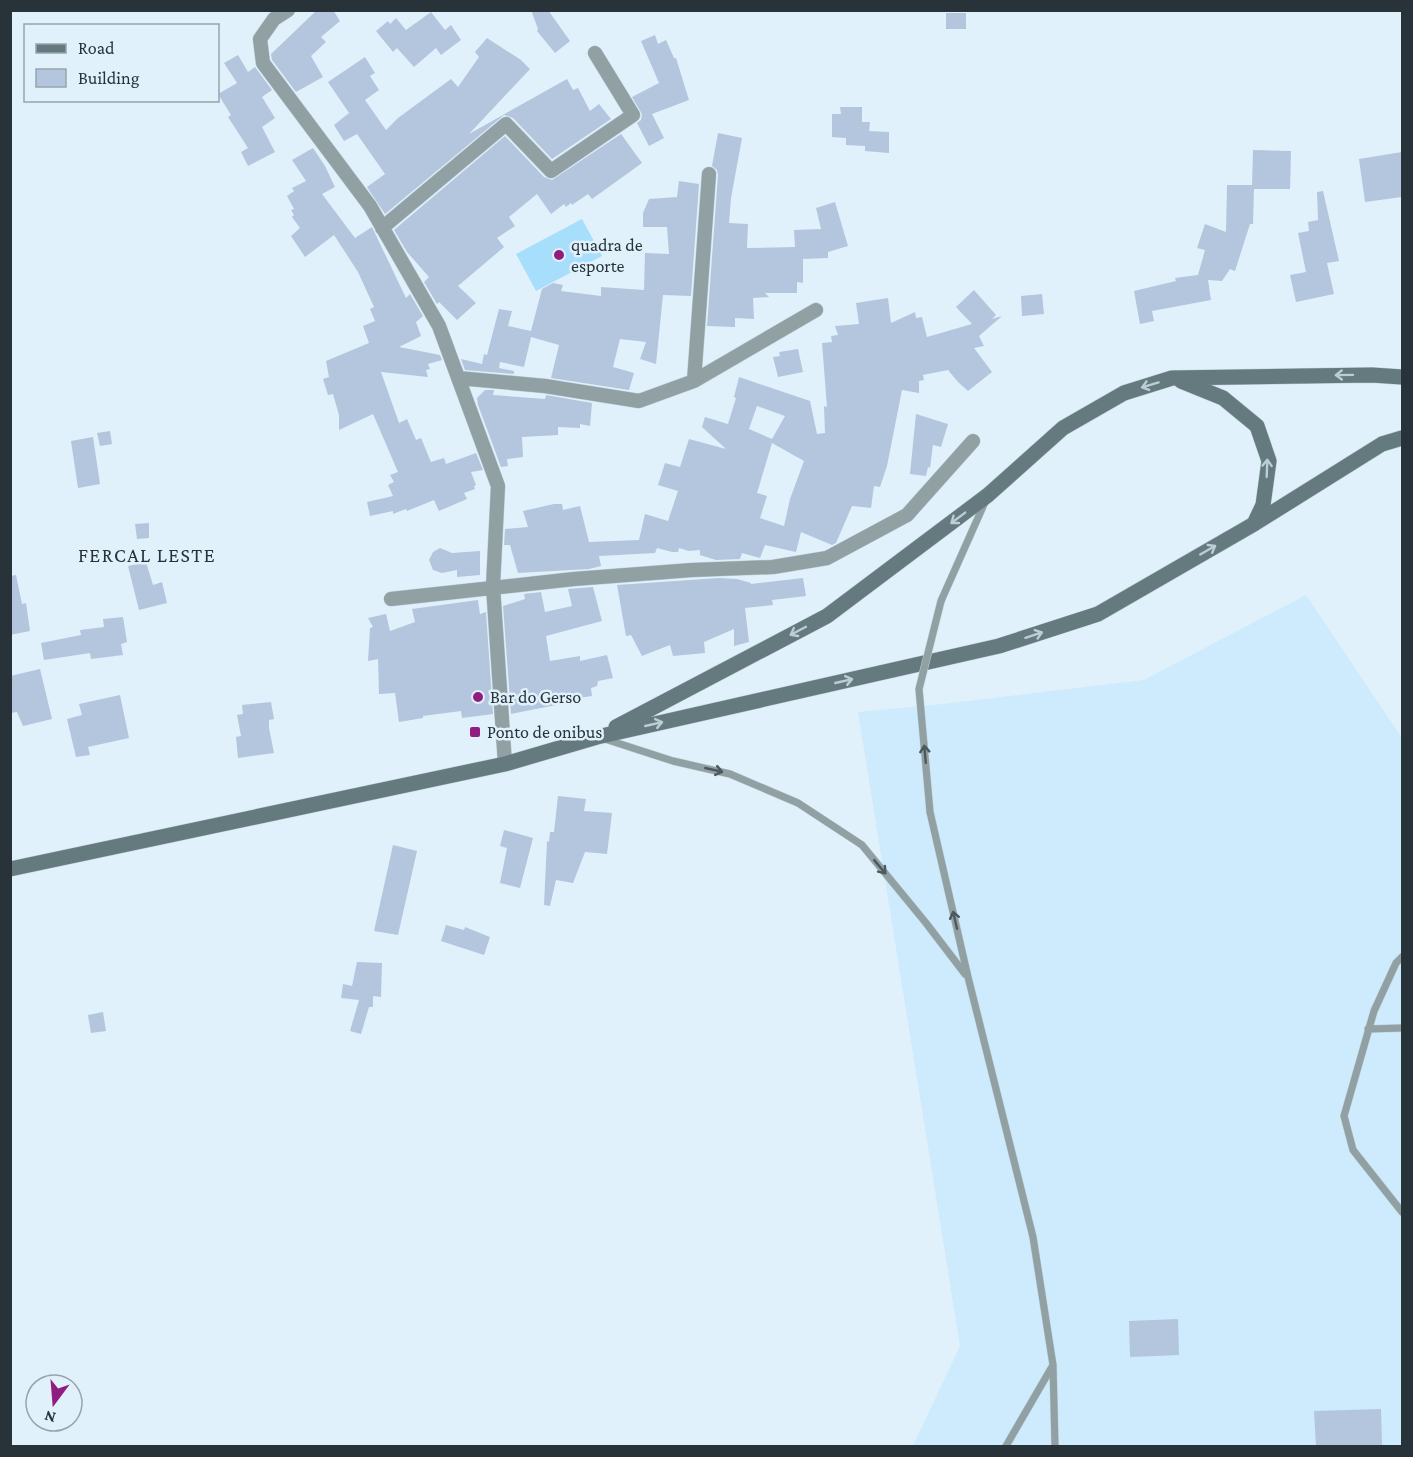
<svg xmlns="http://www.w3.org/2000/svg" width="1413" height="1457" font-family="'Crimson Pro',serif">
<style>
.built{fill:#cdebfc}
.green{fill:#a6defc}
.building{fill:#b3c6dd;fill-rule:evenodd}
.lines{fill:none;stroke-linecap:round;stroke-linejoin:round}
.service-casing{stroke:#bfcfd8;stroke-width:8}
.minor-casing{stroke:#bfcfd8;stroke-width:15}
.secondary-casing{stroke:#bfcfd8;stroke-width:16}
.service{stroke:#91a0a3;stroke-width:7}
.minor{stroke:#91a0a3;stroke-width:14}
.secondary{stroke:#657a7f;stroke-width:15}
.service-bridge-casing{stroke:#bfcfd8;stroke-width:8;stroke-linecap:butt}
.service-bridge{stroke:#91a0a3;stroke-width:7}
.oneway{stroke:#bbcdd6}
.oneway2{stroke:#4c595e}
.poi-dot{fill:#8f1e80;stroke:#e0f1fb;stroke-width:2}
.labels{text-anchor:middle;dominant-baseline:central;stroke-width:5;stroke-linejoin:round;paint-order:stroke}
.poi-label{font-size:18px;fill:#273339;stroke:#e0f1fb;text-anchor:start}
.neighbourhood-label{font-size:20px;letter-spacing:1.5px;fill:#273339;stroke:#e0f1fb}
</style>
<rect width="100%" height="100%" fill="#e0f1fb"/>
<path class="built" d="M1306 595 1402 738V1446H913L960 1346 858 712 943 704 1144 680Z"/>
<path class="green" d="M582 219 602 256 536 291 516 254Z"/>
<path class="building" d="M317 10H333L340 21 321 37 326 42 311 56 323 77 296 92 272 60 271 54Z
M531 10H548L570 41 555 53 537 31 538 29Z
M431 12 445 30 451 25 461 40 441 55 436 48 414 67 397 48 393 52 376 31 388 21 390 24 396 18 406 30Z
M946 13H966V29H946Z
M655 35 658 44 666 40 674 58H676L689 100 652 114 664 138 649 146 637 123 641 120 642 114 632 97 659 83 641 41Z
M487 38 521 60 530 69 469 134 567 79 573 90 578 88 590 111 599 104 611 119 552 159 513 118 504 115 385 214 367 187 385 174 357 134 344 141 334 125 349 113 328 82 365 57 375 73 370 76 379 90 365 100 386 130 398 118 451 79 458 87 479 57 475 52Z
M238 55 248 72 255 67 272 90 262 97 275 118 262 127 275 152 248 166 241 152 248 148 228 117 231 115 218 94 237 83 224 63Z
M840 107H862V122H870L869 131 889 132V153L865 151V146L846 145V138L832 137V114H841Z
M718 133 742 138 731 198 729 223 748 224 747 248 795 247 794 230 821 229 816 208 835 202 848 246 828 252V258L803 259V283L797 282V293H765L769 297 753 298 754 319 735 318V327L707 326 718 175 717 170 712 166Z
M621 134 642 163 592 199 588 194 572 205 571 203 566 207 564 204 551 214 537 194 509 217 515 226 497 238 504 247 458 286 476 303 457 320 439 302 437 304 424 282 429 277 407 252 394 230 505 136 544 177 552 180Z
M313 148 325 166 335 187 322 194 355 238 372 227 406 298 410 294 423 316 416 322 421 336 399 347 440 355 442 360 428 364 430 369 426 370 428 377 381 372 399 423 407 419 416 440 421 438 431 462 444 458 446 464 476 453 483 470 471 472 476 485 474 486 475 489 464 493 467 499 439 511 434 500 407 511 406 509 393 514V511L370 516 367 502 393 496 388 485 394 482 390 475 398 472 373 414 339 430V415L333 394 328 395 323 379 329 377 326 361 369 343 363 326 375 321 370 309 374 307 358 272 334 235 305 257 291 236 300 228 292 217 294 215 291 210 294 209 287 196 294 191 292 188 306 181 292 160Z
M1253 150 1291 151 1290 189H1254L1253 224H1250L1235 271 1230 269 1222 281 1208 280 1211 300 1152 311 1154 321 1140 324 1134 291 1176 281 1175 278 1198 275 1205 250 1197 248 1205 224 1226 232 1227 185H1252Z
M1402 152V197L1365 202 1359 159Z
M679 181 699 184 691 296 663 295 656 364 640 359 646 342 620 339 613 367 634 373 629 390 551 378 559 345 531 337 524 367 500 362 499 368 514 371V374L465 370 461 359 482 364 484 354 487 355 499 309 512 311 508 326 531 331 542 289 553 283 563 285 561 291 601 296V287L644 290 645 253 669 254 667 227H643V213L649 199 677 197Z
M1323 191 1339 261 1327 263 1334 294 1296 302 1290 275 1306 272 1298 233 1309 231 1308 222 1318 220 1317 192Z
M974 290 996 315 992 319 1002 316 979 336 984 346 974 348 992 372 968 391 958 382 948 370 923 375 924 380 919 381V393L902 390 887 466 880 487 874 486 871 508 852 506 836 543 832 545 801 532 796 552 765 545 760 558 742 553 740 559 716 560 700 555V550L689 551 679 548 678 552H672L657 548 655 553 599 556 601 566 589 569 518 573 510 545H504L505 529 528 527 523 511 554 504H562L563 510 580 506 589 542 639 540 645 514 668 521 678 491 658 485 665 463 680 467 689 439 726 449 702 427 705 417 728 424 736 398 734 397 739 377 810 401 817 434 825 433 824 406 827 407 822 343 832 342 831 336 838 335 835 326 859 324 856 303 888 298 891 323 915 312 916 318 922 317 927 337 972 324 956 307ZM757 406 785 416 772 439 749 429ZM772 443 804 461 790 499 784 526 760 518 767 496 757 493Z
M1042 294 1044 314 1022 316 1021 296Z
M798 349 803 372 778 377 773 357 780 356 779 352Z
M485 390H494L493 395 545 399 546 395 592 403 590 426 580 424V428L558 427V435L522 437 523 457 507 459 508 466 501 467 478 405 477 398Z
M916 414 948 424 941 447 933 445 930 468 928 467 926 476 910 474Z
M110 431 112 444 100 446 97 433Z
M93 437 100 484 78 488 71 441Z
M149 523V538L137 539 135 524Z
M440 548 452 553 480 551V575L457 577V570L442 573 433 570 429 560 433 552Z
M146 562 153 585 162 582 167 603 139 610 128 566Z
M16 575 22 604 26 603 30 631 10 635V576Z
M719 578 737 579 751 583V584L803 578 806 596 772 600 773 605 745 608 749 642 734 646V629L704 642 705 653 673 656 670 645 642 656 631 635 626 636 617 585Z
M593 587 602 621 546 636 550 661 580 656V661L607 655 613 678 598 681 597 686 591 688 592 696 557 701 556 705 511 714 503 606 525 599 524 594 541 592 545 612 572 606 568 589Z
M478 600 480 614 486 612 493 714 462 718 461 711 423 716V718L399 722 395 693 379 694 378 659 368 661 370 628 373 627 368 618 386 614 390 631 415 622 412 609Z
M123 617 127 642 121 644 123 655 91 659 90 653 44 660 41 643 81 635 80 630 104 627 103 619Z
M40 669 52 719 23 726 17 712 10 713V676Z
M120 695 129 738 88 747 90 755 76 757 67 719 82 715 79 704Z
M271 702 274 719 269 720V728L274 753 238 758 236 737 241 736 237 715 243 714 242 705Z
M558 796 586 799 584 811 612 813 607 854 585 852 573 883 556 880 550 906 544 905 547 841 549 842 550 832H554Z
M504 830 533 838 520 888 500 883 507 848 500 846Z
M393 845 417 851 398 935 374 931Z
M446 925 464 930 465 927 490 937 484 955 441 941Z
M357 962 382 963 381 997 373 996V1007H369L361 1034 350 1031 359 1000 341 998 343 984 352 986Z
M103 1012 106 1031 91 1033 88 1015Z
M1178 1319 1179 1355 1130 1357 1129 1321Z
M1381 1409 1382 1446H1316L1314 1411Z"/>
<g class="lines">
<defs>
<path id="service" d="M941 601 985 502
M605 739 673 761 730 774 798 803 862 845 926 923 965 974
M930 812 968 977 1033 1237 1053 1365 1055 1446
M1402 957 1396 963 1374 1011 1344 1116 1353 1150 1402 1212
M1368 1029 1402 1028
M1006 1446 1053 1365"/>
<path id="minor" d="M288 10 274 19 260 39 263 63 370 206 439 326 498 486 493 586 505 764
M382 228 506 124 551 171 633 115 595 53
M458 378 545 386 639 401 694 381 816 310
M694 381 709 174
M391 599 574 579 692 570 773 567 827 558 907 515 973 441"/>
<path id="secondary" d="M1181 381 1223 398 1257 426 1269 461 1263 505 1254 524
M616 727 827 616 988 495 1063 428 1124 393 1172 378 1372 375 1402 377
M10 869 505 764 597 737 999 646 1098 614 1254 524 1382 444 1402 438"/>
</defs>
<use href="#service" class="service-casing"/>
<use href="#minor" class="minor-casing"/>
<use href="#secondary" class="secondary-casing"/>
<use href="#service" class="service"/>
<use href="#minor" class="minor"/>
<use href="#secondary" class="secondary"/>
<defs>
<path id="service-bridge" d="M930 812 919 689 941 601"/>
</defs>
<use href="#service-bridge" class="service-bridge-casing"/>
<use href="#service-bridge" class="service-bridge"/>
</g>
<defs><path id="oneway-shaft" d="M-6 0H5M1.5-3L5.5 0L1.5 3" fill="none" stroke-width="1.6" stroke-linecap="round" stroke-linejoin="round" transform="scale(1.5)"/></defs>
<g class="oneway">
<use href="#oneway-shaft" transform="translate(1344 375) rotate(179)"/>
<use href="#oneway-shaft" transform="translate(1150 385) rotate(163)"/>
<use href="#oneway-shaft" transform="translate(1267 468) rotate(-88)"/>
<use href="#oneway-shaft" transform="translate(958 518) rotate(143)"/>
<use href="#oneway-shaft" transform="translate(1208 550) rotate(-30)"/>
<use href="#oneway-shaft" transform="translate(798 631) rotate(152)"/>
<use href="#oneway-shaft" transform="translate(1034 635) rotate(-18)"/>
<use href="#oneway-shaft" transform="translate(844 681) rotate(-13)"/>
<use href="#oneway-shaft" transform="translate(654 724) rotate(-13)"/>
</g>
<g class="oneway2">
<use href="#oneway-shaft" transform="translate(925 754) rotate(-95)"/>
<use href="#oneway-shaft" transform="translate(714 770) rotate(13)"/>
<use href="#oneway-shaft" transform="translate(880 867) rotate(50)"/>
<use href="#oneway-shaft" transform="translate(955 920) rotate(-103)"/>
</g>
<g class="poi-dot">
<circle cx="559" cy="255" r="6"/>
<circle cx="478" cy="697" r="6"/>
<rect x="469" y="726" width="12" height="12" rx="3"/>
</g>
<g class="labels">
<g class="poi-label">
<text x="571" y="245">quadra de<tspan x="571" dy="21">esporte</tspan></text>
<text x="490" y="697">Bar do Gerso</text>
<text x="487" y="732">Ponto de onibus</text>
</g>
<g class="neighbourhood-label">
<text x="147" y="555">FERCAL LESTE</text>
</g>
</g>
<rect width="1413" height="1457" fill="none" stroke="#273339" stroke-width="24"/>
<rect x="24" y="24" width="195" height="78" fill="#e0f1fb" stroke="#96a5ad" stroke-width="1.5"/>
<rect x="36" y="44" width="30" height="9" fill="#657a7f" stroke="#96a5ad" stroke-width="1.5"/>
<text x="78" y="54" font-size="18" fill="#273339">Road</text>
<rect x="36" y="69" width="30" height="18" fill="#b3c6dd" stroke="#96a5ad" stroke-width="1.5"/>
<text x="78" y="84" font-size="18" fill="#273339">Building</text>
<g transform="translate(54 1403) rotate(196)"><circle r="28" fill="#e0f1fb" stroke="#96a5ad" stroke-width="1.5"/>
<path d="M0-4.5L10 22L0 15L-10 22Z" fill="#8f1e80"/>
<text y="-9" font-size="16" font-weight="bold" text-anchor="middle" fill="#273339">N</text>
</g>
</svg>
